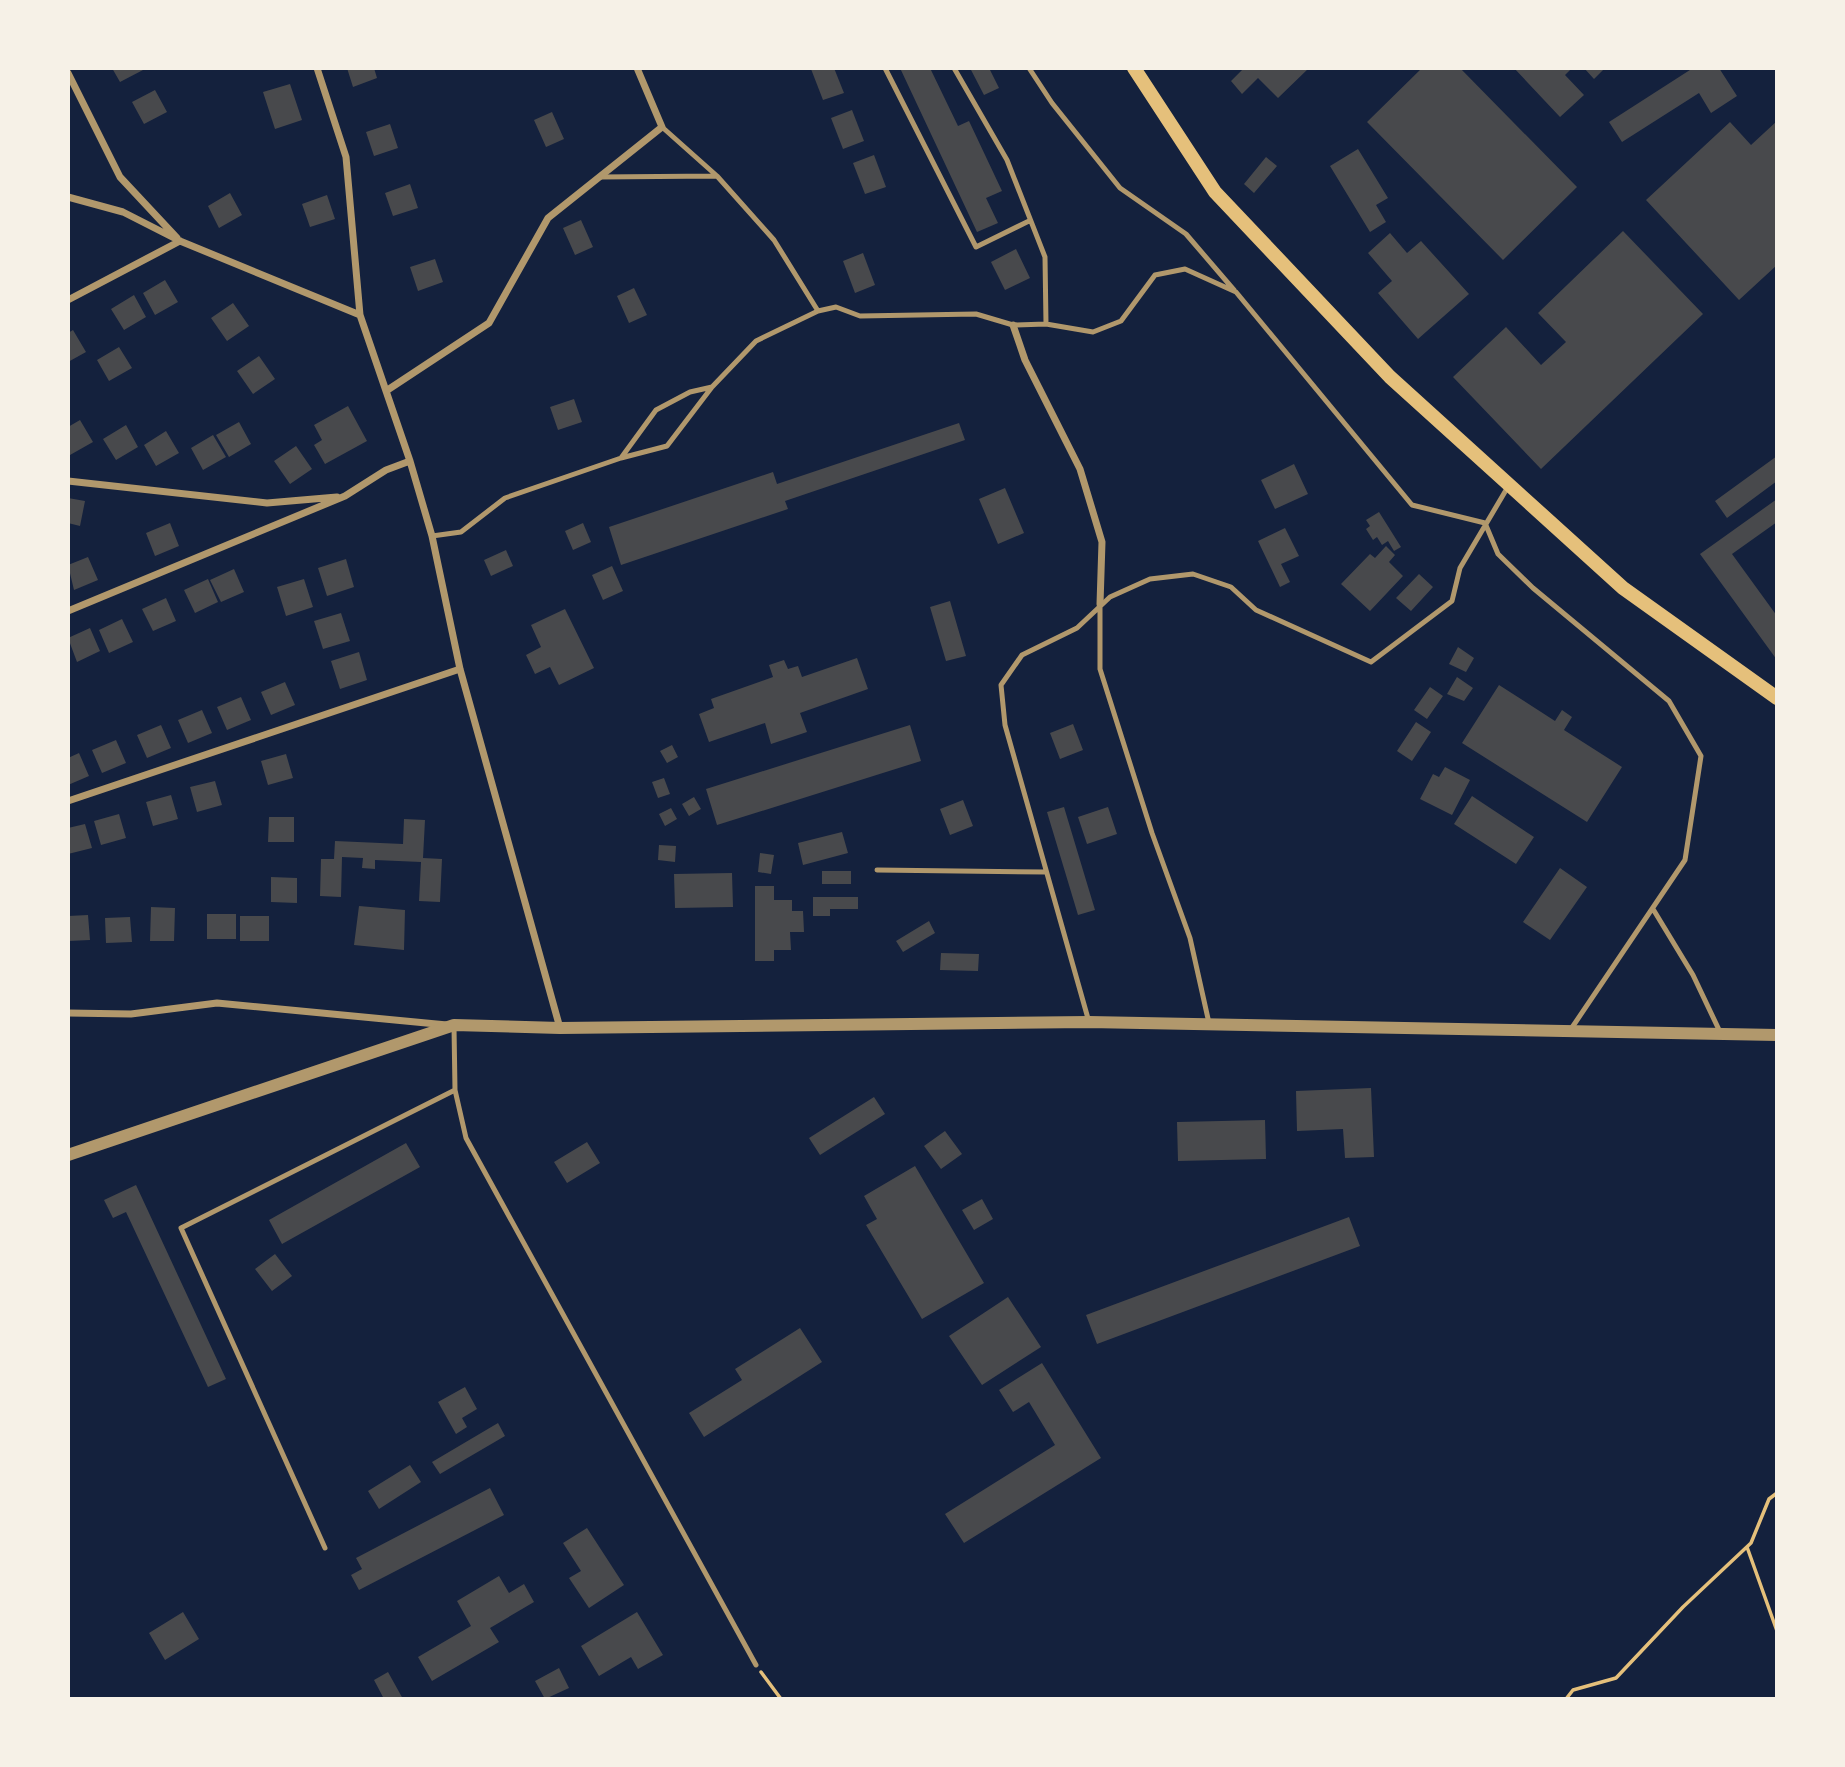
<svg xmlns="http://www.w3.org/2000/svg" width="1845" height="1767" font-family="'Alegreya Sans',sans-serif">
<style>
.building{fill:#48494c}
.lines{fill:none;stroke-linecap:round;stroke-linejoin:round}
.path{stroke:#e5c07b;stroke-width:3.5}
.service{stroke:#b1986c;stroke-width:5}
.minor{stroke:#b1986c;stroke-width:7}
.tertiary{stroke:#b1986c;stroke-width:12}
.secondary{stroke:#e5c07b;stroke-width:14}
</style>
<rect width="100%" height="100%" fill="#14213d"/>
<path class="building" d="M112 68H142L143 70 120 82Z
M347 68H374L377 78 353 87Z
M834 68 844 93 823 100 811 69Z
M900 68H930L958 126 969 121 1002 191 986 198 998 223 977 232Z
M970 68H989L999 88 984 95Z
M1244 68H1309L1278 98 1258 78 1242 94 1231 81Z
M1422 68H1460L1577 187 1503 260 1367 122Z
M1514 68H1572L1565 75 1584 95 1560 117Z
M1584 68H1605L1594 79Z
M1693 68H1719L1737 96 1711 113 1699 93 1622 142 1609 122Z
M290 84 302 120 275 129 263 92Z
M155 90 167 112 144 124 132 102Z
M852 110 864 141 843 149 831 118Z
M552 112 564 139 546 147 534 120Z
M1777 121V265L1739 300 1646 200 1730 122 1751 145Z
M390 124 398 148 374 156 366 132Z
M1358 149 1388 198 1376 205 1386 222 1370 232 1330 166Z
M874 155 886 187 865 194 853 163Z
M1266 157 1277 166 1254 193 1244 184Z
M410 184 418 208 393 216 385 193Z
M230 193 242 215 219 228 208 206Z
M327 195 335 219 310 227 302 204Z
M581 220 593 247 575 255 563 228Z
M1623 231 1703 314 1541 469 1453 377 1506 327 1541 365 1566 342 1538 313Z
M1390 233 1407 253 1421 241 1469 294 1418 339 1378 293 1392 281 1368 253Z
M1016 249 1030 278 1005 290 991 262Z
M863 253 875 285 855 293 843 261Z
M435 259 443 282 418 291 410 267Z
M165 280 178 302 155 315 143 293Z
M634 288 647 315 629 323 617 296Z
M134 295 146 317 124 330 111 309Z
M233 303 249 326 227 341 211 318Z
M73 330 86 352 68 362V333Z
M119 347 132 368 109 381 97 360Z
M259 356 275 379 253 394 237 371Z
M574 399 582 422 558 430 550 407Z
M348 406 367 441 325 464 314 445 322 440 314 425Z
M80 420 93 442 70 455 68 427Z
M239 422 251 444 229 457 216 435Z
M959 423 965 440 785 501 788 509 621 565 609 527 773 472 777 484Z
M126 425 138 447 116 460 103 439Z
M166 431 179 453 156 466 144 445Z
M213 435 226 457 203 470 191 448Z
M296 446 312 469 290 484 274 461Z
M1777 456V481L1727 518 1715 501Z
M1294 464 1308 494 1275 509 1261 480Z
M1005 488 1024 533 998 544 979 499Z
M68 498 85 501 80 526 68 523Z
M1777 499V522L1732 554 1777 616V660L1700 554Z
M1379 512 1401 547 1394 551 1388 541 1382 545 1377 537 1373 540 1366 529 1370 526 1366 520Z
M170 523 179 546 155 556 146 533Z
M583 523 591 542 573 550 565 531Z
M1285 528 1299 556 1281 564 1290 582 1280 587 1258 541Z
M1386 546 1395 555 1389 562 1403 576 1370 611 1341 584 1370 554 1375 558Z
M506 550 513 566 491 576 484 560Z
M88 557 98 580 74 590 68 565Z
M346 559 354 587 327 596 318 568Z
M612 566 623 591 603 600 592 575Z
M234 569 244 592 221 602 210 580Z
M1419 574 1433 587 1411 611 1396 598Z
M208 579 218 602 195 613 184 590Z
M304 579 313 607 286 616 277 587Z
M166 598 176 621 153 631 142 609Z
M950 601 966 656 946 661 930 607Z
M565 609 594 668 559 685 550 667 535 674 526 655 541 647 531 625Z
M341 613 350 641 323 649 314 621Z
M122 619 133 642 109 653 99 630Z
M90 628 100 651 77 662 68 638Z
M1458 647 1474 658 1466 672 1449 664Z
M359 652 367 680 340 689 331 661Z
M857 658 868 689 800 713 807 732 771 744 765 723 709 742 699 714 714 708 711 699 773 677 769 665 784 660 788 669 798 666 802 677Z
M1457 677 1473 688 1464 701 1447 694Z
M285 682 295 705 271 715 261 692Z
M1499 685 1555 721 1562 710 1572 717 1564 730 1622 767 1587 822 1462 743Z
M1430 687 1443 696 1427 719 1414 710Z
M241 697 251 720 227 730 217 707Z
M202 710 212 733 188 743 178 720Z
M1416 722 1431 732 1412 761 1397 751Z
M1073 724 1083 750 1060 759 1050 733Z
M161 725 171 748 147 758 137 735Z
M910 725 921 761 717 825 706 789Z
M116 740 126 763 102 773 92 750Z
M672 745 678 757 667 763 660 751Z
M79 753 89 776 68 785V758Z
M286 754 293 778 268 785 261 761Z
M1445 767 1470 780 1452 815 1420 799 1433 774 1439 777Z
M664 778 670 794 658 798 652 782Z
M215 781 222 805 197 812 190 787Z
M171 795 178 819 153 826 146 802Z
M1472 796 1534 837 1516 864 1454 824Z
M694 797 701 809 689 816 682 804Z
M963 800 973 826 950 835 940 809Z
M1064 807 1095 910 1078 915 1047 812Z
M1108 807 1117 834 1087 844 1078 817Z
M671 808 677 819 665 826 659 814Z
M119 814 126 838 101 845 94 821Z
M269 817H294V842H268Z
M404 819 425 820 423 858 442 859 440 902 419 901 421 862 375 860V869L362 868 363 858 342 857 341 897 320 896 321 859H334L335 841 403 844Z
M85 824 92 848 68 854V828Z
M842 832 848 853 803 865 798 843Z
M659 845 676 846 675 862 658 860Z
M760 853 774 855 771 874 758 872Z
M1560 868 1587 887 1550 940 1523 922Z
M822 871H851V884H822Z
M732 873 733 907 675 908 674 874Z
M271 877 297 878V903L271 902Z
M755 886H774V900H792V911H803L804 932H790L791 950H774V961H755Z
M813 897H858V909H830V916H813Z
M359 906 405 910 404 950 354 945Z
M151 907 175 908 174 941H150Z
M207 914H236V939H207Z
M88 915 90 940 68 941V916Z
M240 916H269V941H240Z
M130 917 132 942 106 943 105 918Z
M929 921 935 933 903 952 896 941Z
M941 953 979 954 978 971 940 970Z
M1371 1088 1374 1157 1345 1158 1343 1129 1297 1131 1296 1091Z
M874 1097 885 1114 820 1155 809 1138Z
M1265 1120 1266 1159 1178 1161 1177 1122Z
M945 1131 962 1154 941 1169 924 1146Z
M587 1142 600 1163 567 1183 554 1162Z
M406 1143 420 1167 282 1244 269 1220Z
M915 1166 984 1283 922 1319 866 1225 877 1219 864 1196Z
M136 1185 226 1379 208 1387 126 1212 113 1218 104 1200Z
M982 1199 993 1219 974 1230 962 1210Z
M1349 1217 1360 1246 1097 1344 1086 1315Z
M275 1254 292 1276 272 1291 255 1269Z
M1008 1297 1041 1347 982 1385 949 1336Z
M800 1328 822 1362 704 1437 689 1413 742 1380 735 1369Z
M1042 1363 1101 1458 964 1543 945 1514 1055 1445 1029 1402 1013 1412 999 1390Z
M465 1387 477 1409 462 1418 467 1427 456 1434 438 1402Z
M498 1423 505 1436 440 1474 432 1462Z
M410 1465 421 1482 379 1509 368 1491Z
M490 1488 504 1515 359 1590 351 1575 362 1569 356 1558Z
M587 1528 624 1585 589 1608 569 1578 581 1571 563 1543Z
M499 1576 509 1593 524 1584 534 1602 490 1628 499 1642 432 1681 418 1657 471 1626 457 1601Z
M183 1612 199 1639 165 1660 149 1633Z
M637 1612 663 1655 638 1669 631 1657 599 1676 581 1646Z
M559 1668 569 1688 545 1699 535 1681Z
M388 1672 403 1699H384L374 1680Z"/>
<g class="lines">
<path class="path" d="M1747 1547 1777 1631
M761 1672 781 1699
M1566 1699 1573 1690 1616 1678 1683 1607 1751 1543 1769 1499 1777 1493"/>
<path class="service" d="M885 68 976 247 1029 221
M954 68 1007 160 1045 257 1046 324
M1029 68 1052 103 1120 188 1186 234 1234 290
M662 127 717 176 774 240 818 311 836 307 860 316 976 314 1013 325 1046 324 1093 332 1121 321 1155 275 1185 269 1236 292 1412 505 1485 523 1498 554 1533 588 1669 701 1701 756 1685 860 1571 1029
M600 177 716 176
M621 458 667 446 712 387
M432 536 461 532 505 498 621 458 656 410 690 392 712 387 756 341 818 311
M1100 604V669L1152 833 1190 938 1209 1023
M877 870 1046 872
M1653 909 1693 975 1721 1034
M1089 1022 1005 725 1001 685 1022 655 1077 628 1110 597 1150 579 1193 574 1231 587 1256 610 1371 662 1452 601 1460 568 1509 485
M454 1027 455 1090 466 1138 756 1665
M325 1548 181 1228 455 1090"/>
<path class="minor" d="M317 68 346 157 360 315 410 461 432 536 460 669 560 1028
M68 73 120 177 177 238
M68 197 123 212 180 241 360 315
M68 300 180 241
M1013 325 1025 360 1080 469 1102 542 1100 604
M386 391 489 323 548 218 662 127 637 68
M68 481 267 503 337 497
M68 611 345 496 386 470 410 461
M68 801 460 669
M68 1013 131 1014 217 1003 447 1025"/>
<path class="tertiary" d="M68 1155 454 1025 560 1028 1089 1022 1777 1035"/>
<path class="secondary" d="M1134 68 1215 192 1390 377 1623 588 1777 698"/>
</g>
<rect width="1845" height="1767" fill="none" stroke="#f6f1e7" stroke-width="140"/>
</svg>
